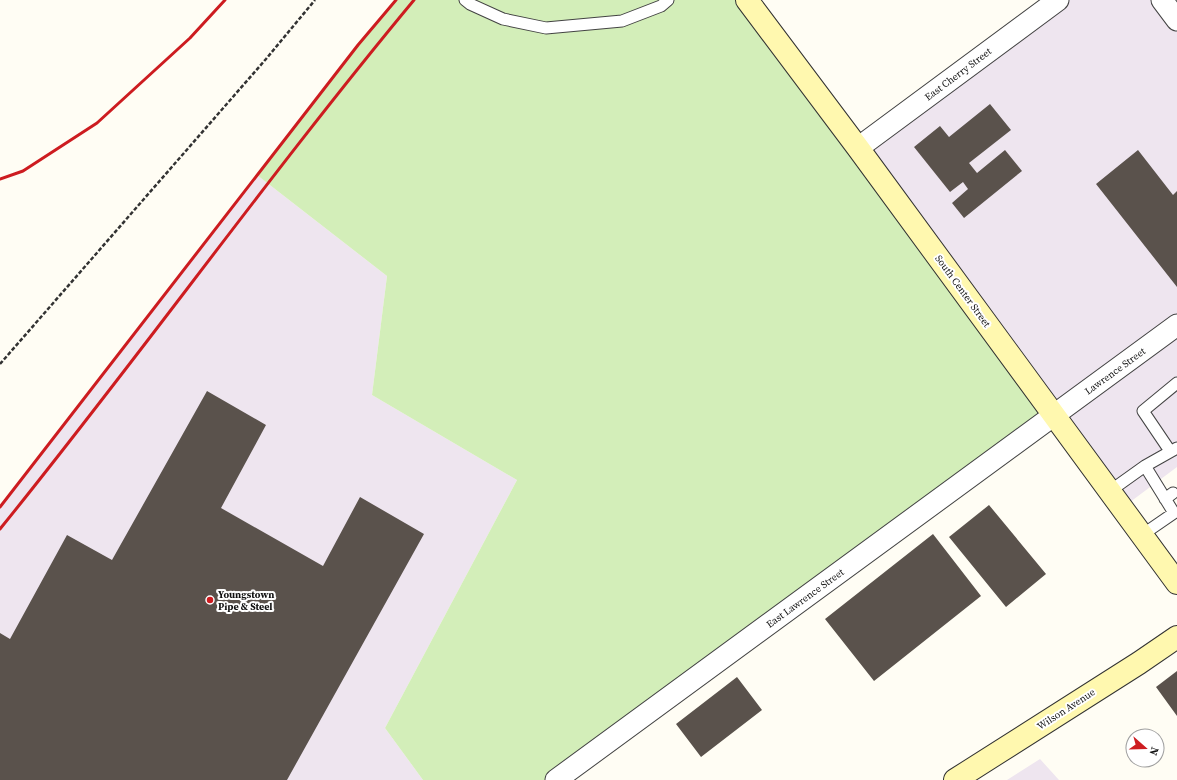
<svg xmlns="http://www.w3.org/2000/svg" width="1177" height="780" font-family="'Source Serif 4',serif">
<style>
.industrial{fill:#eee5ef}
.green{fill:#d3eeb9}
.building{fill:#5a524c}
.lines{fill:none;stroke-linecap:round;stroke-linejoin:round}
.service-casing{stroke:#434343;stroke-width:13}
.minor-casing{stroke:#434343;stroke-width:23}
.secondary-casing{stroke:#323232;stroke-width:24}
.path{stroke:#323232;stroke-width:2.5;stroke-dasharray:4 2;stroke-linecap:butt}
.service{stroke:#fff;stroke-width:11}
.minor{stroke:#fff;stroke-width:21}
.secondary{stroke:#fff8af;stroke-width:22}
.rail{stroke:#cd1c20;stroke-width:3}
.poi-dot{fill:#cd1c20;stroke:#fff;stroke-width:1.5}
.labels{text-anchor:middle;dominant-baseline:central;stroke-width:4;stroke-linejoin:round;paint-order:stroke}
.street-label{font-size:10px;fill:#101010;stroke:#fff}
.poi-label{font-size:10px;font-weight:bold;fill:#101010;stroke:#fff;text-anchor:start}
</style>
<rect width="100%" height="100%" fill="#fffdf4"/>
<path class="industrial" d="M1058 0H1162L1177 20V467L1122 508 858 148Z
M257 175 387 276 372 395 517 480 385 728 423 780H0V507Z
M1040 759 1059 780H1007Z"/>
<path class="green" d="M396 0H747L1054 416 556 780H423L385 728 517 480 372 395 387 276 257 175 358 45Z"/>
<path class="building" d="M990 104 1011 130 969 163 977 173 1005 150 1022 171 964 218 952 203 968 189 963 182 950 192 914 147 940 126 949 137Z
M1138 150 1173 195 1177 191V287L1096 184Z
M207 391 266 425 221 508 323 566 360 497 424 534 287 780H0V633L10 639 67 535 112 560Z
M989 505 1046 574 1006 607 949 537Z
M933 534 981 596 874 681 825 619Z
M1177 671V716L1156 687Z
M737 677 762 710 701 757 676 724Z"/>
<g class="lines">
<defs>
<path id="service" d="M465 0 470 4 503 19 546 28 622 21 661 6 668 0
M1170 451 1143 411 1177 383
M1110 491 1145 466 1177 448
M1165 499 1173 493
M1142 535 1174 513 1145 466"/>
<path id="minor" d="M1162 0 1177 20
M858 148 1058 0
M556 780 1177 325"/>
<path id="secondary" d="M747 0 858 148 1177 583
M955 780 1139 663 1177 637"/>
</defs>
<use href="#service" class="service-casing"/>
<use href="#minor" class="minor-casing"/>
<use href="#secondary" class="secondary-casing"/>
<path class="path" d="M0 364 266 59 315 0"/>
<use href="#service" class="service"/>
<use href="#minor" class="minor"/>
<use href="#secondary" class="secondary"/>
<path class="rail" d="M0 179 23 171 97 123 190 38 225 0
M0 507 358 45 396 0
M0 529C141 355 271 172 414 0"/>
</g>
<circle class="poi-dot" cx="210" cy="600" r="4"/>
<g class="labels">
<g class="street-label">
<text transform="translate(958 74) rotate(-37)">East Cherry Street</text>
<text transform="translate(963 291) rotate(54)">South Center Street</text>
<text transform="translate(1115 371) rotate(-36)">Lawrence Street</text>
<text transform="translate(805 598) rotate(-36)">East Lawrence Street</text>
<text transform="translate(1066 709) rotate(-33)">Wilson Avenue</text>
</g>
<g class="poi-label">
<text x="218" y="594">Youngstown<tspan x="218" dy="12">Pipe &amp; Steel</tspan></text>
</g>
</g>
<g transform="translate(1145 748) rotate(110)"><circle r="19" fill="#ffffff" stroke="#9f9f9f"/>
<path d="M0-3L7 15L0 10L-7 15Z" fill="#cd1c20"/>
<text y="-6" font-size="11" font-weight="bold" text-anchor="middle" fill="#101010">N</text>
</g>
</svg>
